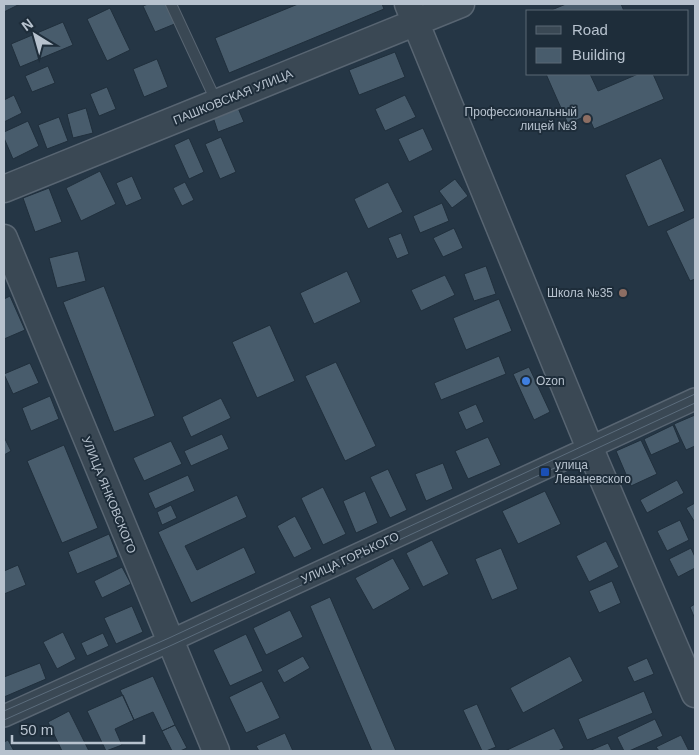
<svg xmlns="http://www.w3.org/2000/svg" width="699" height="755" font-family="Helvetica,sans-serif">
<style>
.building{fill:#485c6c;stroke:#202f3c}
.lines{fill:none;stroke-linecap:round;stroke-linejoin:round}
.service-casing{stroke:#586572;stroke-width:12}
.minor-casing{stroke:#586572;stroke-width:24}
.tertiary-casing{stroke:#586572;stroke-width:29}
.service{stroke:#3a4854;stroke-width:10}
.minor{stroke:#3a4854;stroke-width:21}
.tertiary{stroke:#3a4854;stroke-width:26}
.tram{stroke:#5b6c7c;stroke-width:1}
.education-dot{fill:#8d6e63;stroke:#1e2d3a;stroke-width:2}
.shop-dot{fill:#3f7fe0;stroke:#1e2d3a;stroke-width:2}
.transit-dot{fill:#1a4fb4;stroke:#1e2d3a;stroke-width:2}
.labels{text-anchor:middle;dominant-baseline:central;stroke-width:4;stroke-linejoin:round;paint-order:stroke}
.street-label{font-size:12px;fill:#b7c2ce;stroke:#1e2d3a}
.poi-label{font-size:12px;fill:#b7c2ce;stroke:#1e2d3a;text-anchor:end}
</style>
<rect width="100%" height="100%" fill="#253645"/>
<path class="building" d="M4 4H20L4 12Z
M148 4H168L177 23 155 32 143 6Z
M298 4H382L384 9 229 73 215 38Z
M566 4H621L624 11H549Z
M110 8 130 50 107 61 87 19Z
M63 22 73 45 20 67 11 44Z
M395 52 405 77 359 95 349 70Z
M157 59 168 87 144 97 133 69Z
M48 66 55 83 32 92 25 76Z
M546 74H590L598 91 638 74H653L664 99 594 129 588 115 568 124Z
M107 87 116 109 99 116 90 94Z
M14 95 22 113 4 122V100Z
M405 95 416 117 385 131 375 109Z
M86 108 93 133 73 138 67 114Z
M238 108 244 122 218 132 213 117Z
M59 117 68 141 47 149 38 125Z
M28 121 39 146 13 159 4 138V132Z
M423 128 433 150 409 162 398 139Z
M221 137 236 172 220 179 205 144Z
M189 138 204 172 189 179 174 145Z
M661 158 685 211 648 227 625 175Z
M100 171 116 204 81 221 66 188Z
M132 176 142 199 126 206 116 183Z
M455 179 468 196 452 208 439 191Z
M185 182 194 200 182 206 173 188Z
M388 182 403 212 368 229 354 199Z
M49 188 62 222 35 232 23 198Z
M442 203 449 221 420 233 413 216Z
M695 217V279L690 281 666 231Z
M454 228 463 248 443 257 433 238Z
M401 233 409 254 397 259 388 238Z
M78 251 86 281 57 288 49 258Z
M486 266 496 294 474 301 464 274Z
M347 271 361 302 314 324 300 293Z
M445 275 455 295 421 311 411 290Z
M104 286 155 416 114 432 63 302Z
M10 296 25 330 4 339V299Z
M499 299 512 331 466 350 453 318Z
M270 325 295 381 257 398 232 342Z
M499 356 506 374 441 400 434 383Z
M336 362 376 446 345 461 305 376Z
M30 363 39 383 13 394 4 374Z
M529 367 550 412 534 420 513 374Z
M50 396 59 419 31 431 22 408Z
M221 398 231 418 191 437 182 417Z
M476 404 484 422 466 430 458 412Z
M695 415V446L686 450 674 424Z
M673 425 680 442 651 455 644 439Z
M222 434 229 449 191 466 184 451Z
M4 437 11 451 4 455Z
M488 437 501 465 468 479 455 451Z
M641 440 657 474 631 486 616 451Z
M171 441 182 464 144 481 133 458Z
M64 445 98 528 62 543 27 461Z
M443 463 453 489 426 501 415 474Z
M388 469 407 510 390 518 370 477Z
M188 475 195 491 155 509 148 493Z
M677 480 684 493 647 513 640 500Z
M323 487 346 534 323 545 301 498Z
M365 491 378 523 356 533 343 501Z
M545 491 561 524 518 544 502 511Z
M237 495 247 517 185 546 197 570 244 547 256 573 191 603 158 532Z
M695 503V520L694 521 686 508Z
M171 505 177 518 162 525 157 512Z
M295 516 312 549 294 558 277 526Z
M680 520 689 540 667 551 657 531Z
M109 534 118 557 77 574 68 552Z
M432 540 449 574 423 587 406 553Z
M606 541 619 567 589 582 576 556Z
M501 548 518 589 492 600 475 559Z
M691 548 695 557V568L678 577 669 559Z
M393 558 410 589 373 610 355 578Z
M18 565 26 585 4 594V571Z
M122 567 131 584 102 598 94 581Z
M612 581 621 603 599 613 589 591Z
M330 597 396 751H372L310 606Z
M695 604V619L690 607Z
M132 606 143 632 116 644 104 618Z
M290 610 303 637 266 655 253 628Z
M63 632 76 659 57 669 43 642Z
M103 633 109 646 87 656 81 643Z
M246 634 263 671 230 686 213 650Z
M303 656 310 668 284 683 277 670Z
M570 656 583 681 523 713 510 688Z
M647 658 654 674 634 682 627 667Z
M40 663 46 679 4 697V677Z
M153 676 175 725 162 731 153 712 134 720 120 690Z
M262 681 280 718 246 733 229 697Z
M644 691 653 713 587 740 578 719Z
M123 695 134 720 115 729 122 745 106 751 87 711Z
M477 704 496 747 486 751H482L463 710Z
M69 711 89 751H62L48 722Z
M655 719 663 736 629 751H624L617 737Z
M175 725 187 748 180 751H172L162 731Z
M554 728 564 748 558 751H505Z
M285 733 293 751H259L256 746Z
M681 735 689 751H659L656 747Z
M8 740 14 751H4V742Z
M608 743 612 751H589Z"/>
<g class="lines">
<defs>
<path id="service" d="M171 4 217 103"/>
<path id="minor" d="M4 716 170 641 695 399"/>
<path id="tertiary" d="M408 4 591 451 695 694
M4 189 461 4
M4 238 216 751"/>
</defs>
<use href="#service" class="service-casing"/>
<use href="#minor" class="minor-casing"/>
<use href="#tertiary" class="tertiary-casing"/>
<use href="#service" class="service"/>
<use href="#minor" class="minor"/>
<use href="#tertiary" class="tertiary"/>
<path class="tram" d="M4 711 169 638 695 394
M4 720 172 645 695 403"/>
</g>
<g class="education-dot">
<circle cx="587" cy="119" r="5"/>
<circle cx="623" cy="293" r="5"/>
</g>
<circle class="shop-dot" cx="526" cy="381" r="5"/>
<rect class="transit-dot" x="540" y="467" width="10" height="10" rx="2.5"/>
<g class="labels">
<g class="street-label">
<text transform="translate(233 97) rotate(-22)">ПАШКОВСКАЯ УЛИЦА</text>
<text transform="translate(109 495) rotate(68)">УЛИЦА ЯНКОВСКОГО</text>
<text transform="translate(350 558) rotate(-25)">УЛИЦА ГОРЬКОГО</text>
</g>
<g class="poi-label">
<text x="577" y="112">Профессиональный<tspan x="577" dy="14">лицей №3</tspan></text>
<text x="613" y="293">Школа №35</text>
<text x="536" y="381" text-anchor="start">Ozon</text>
<text x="555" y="465" text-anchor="start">улица<tspan x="555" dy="14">Леваневского</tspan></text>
</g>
</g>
<rect width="699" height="755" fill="none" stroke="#b7c2ce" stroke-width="10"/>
<rect x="526" y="10" width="162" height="65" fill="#1e2d3a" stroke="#5b6975"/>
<rect x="536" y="26" width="25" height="8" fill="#3a4854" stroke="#5b6975"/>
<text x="572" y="35" font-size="15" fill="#b7c2ce">Road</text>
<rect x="536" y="48" width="25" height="15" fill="#485c6c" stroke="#5b6975"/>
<text x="572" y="60" font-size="15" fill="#b7c2ce">Building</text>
<g transform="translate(35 35) rotate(323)" stroke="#1e2d3a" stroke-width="4" paint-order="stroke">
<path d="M0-4L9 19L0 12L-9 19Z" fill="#b7c2ce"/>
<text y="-8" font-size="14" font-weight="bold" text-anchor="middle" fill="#b7c2ce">N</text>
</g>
<path d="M12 735v8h132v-8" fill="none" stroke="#b7c2ce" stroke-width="2.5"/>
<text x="20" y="735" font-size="15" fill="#b7c2ce" stroke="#1e2d3a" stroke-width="4" paint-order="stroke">50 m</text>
</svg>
